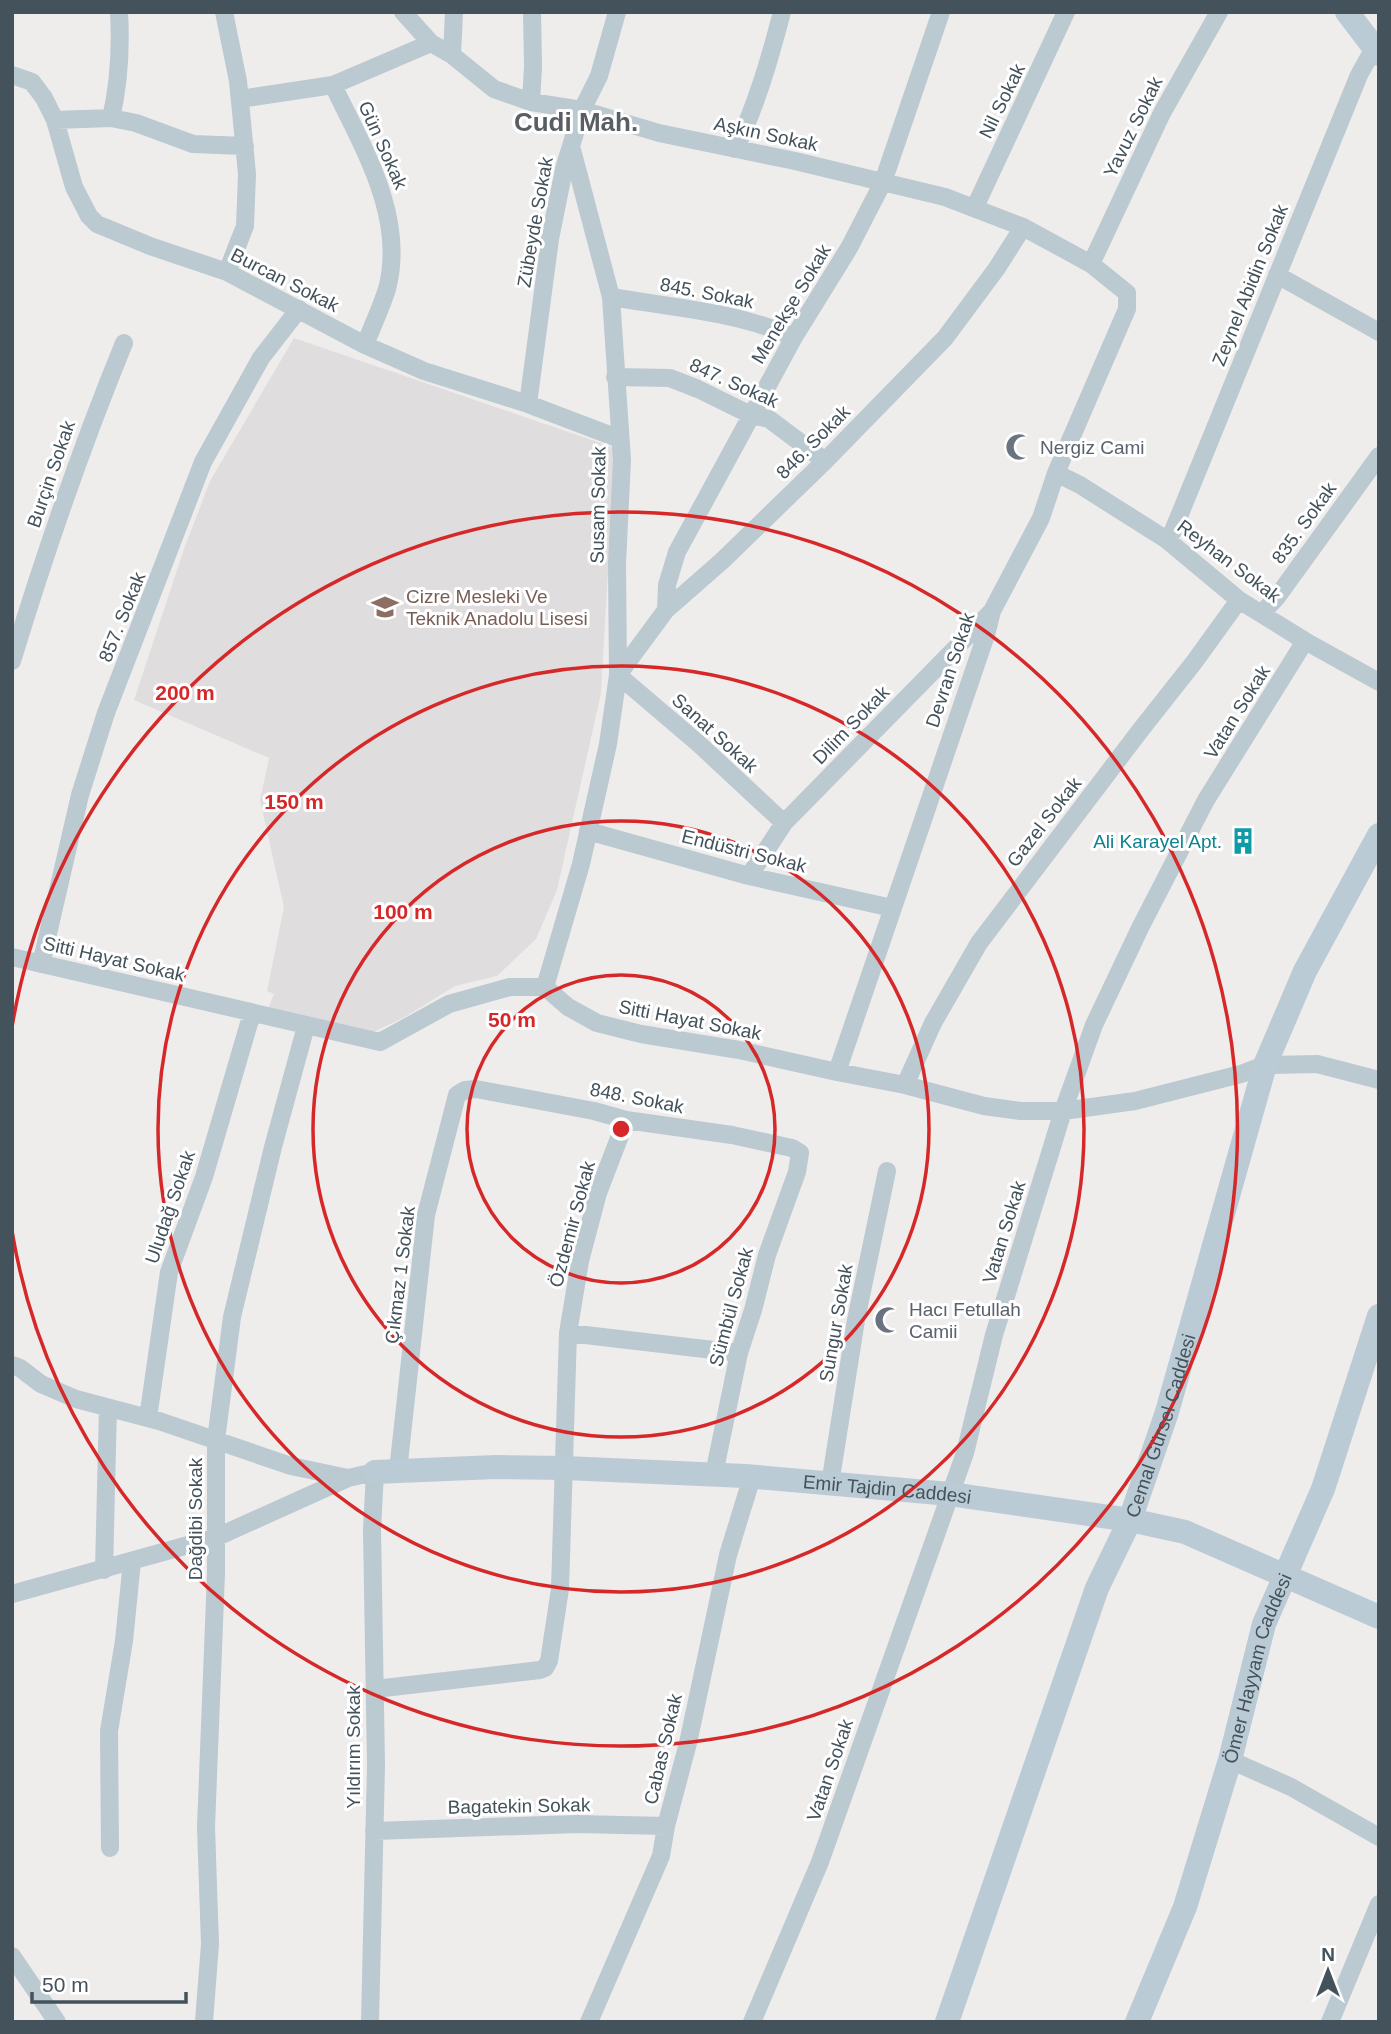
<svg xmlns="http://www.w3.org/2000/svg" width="1391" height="2034" font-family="Helvetica,sans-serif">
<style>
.education{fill:#e0ddde}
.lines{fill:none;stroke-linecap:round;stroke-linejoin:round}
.street{stroke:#bbc9d0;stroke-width:18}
.secondary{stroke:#bbcbd5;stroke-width:24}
.ring{fill:none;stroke:#d62828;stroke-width:3.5}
.labels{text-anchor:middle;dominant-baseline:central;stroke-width:6;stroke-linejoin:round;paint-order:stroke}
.street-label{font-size:19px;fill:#43525b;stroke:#fff}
.worship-label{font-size:19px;fill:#5b616d;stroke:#fff;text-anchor:start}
.education-label{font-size:19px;fill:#785e54;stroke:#fff;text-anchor:start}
.culture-label{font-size:19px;fill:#0d838f;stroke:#fff;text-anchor:end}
.district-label{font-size:26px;font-weight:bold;fill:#585e61;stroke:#fff}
.centre{fill:#d62828;stroke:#fff;stroke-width:3.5}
.ring-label{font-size:21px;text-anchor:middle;font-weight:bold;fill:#d62828;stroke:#fff;stroke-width:6;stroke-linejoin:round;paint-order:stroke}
</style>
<rect width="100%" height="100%" fill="#efecec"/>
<path class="education" d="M294 338 615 448 601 693 557 890 536 939 497 976 455 986 403 1018 373 1032 268 1009 274 994 267 991 284 907 260 800 269 758 134 700 184 549 210 481Z"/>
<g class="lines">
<path class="street" d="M224 12 238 81 247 174 245 226 227 272
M403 12 431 43 452 55 494 89 531 102 582 110 659 133 795 161 945 197 1023 227 1091 264 1127 293V309L1056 473 1041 518 992 611 986 635 837 1072
M452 55 454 12
M12 75 32 82 44 98 55 120 74 187 89 216 97 224 150 246 227 272 365 345 424 371 528 404 620 439
M333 85C363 148 406 217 387 289 381 308 372 327 365 345
M240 99 333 85 431 43
M531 102 533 67 532 12
M111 118C119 84 121 47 119 12
M55 120 111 118 136 123 193 144 245 146
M735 149C756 107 770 58 782 12
M975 207 1066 12
M1091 264 1162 113 1219 12
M1277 275 1379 332
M611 297C671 307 737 312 794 337
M615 377 670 378 698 389 751 415 769 419 825 461
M528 404 550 239 564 169 582 110 599 76 617 12
M1056 473 1080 485 1167 540 1239 600 1305 641 1379 682
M1167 540 1173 531 1359 75 1374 48
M666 610 667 585 677 552 794 337 849 248 883 182 941 12
M1262 613 1277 597 1379 456
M12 661C45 553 81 448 124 343
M784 823 699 744 618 675 666 610 723 560 825 461 945 338 997 268 1023 227
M588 831 749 876 892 908
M749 876 784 823 992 611
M12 957 380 1042 449 1004 510 987H545L568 1007 597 1023 641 1034 739 1050 837 1072 905 1085 984 1106 1021 1111H1063L1135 1101 1241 1074 1265 1065 1317 1064 1379 1080
M41 964 80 795 106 713 203 462 261 358 299 309
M545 987 581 864 608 744 618 675 617 564 622 460 611 297 571 146
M905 1085 933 1023 979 943 1139 732 1195 661 1239 600
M568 1333 739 1353
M12 1365 20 1368 41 1384 76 1399 159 1421 291 1466 348 1478
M148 1418 169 1272 204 1177 252 1013
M398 1471 426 1215 457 1095 465 1090 476 1089 594 1111 626 1120 732 1135 792 1148 800 1153 797 1172 767 1255 753 1310 739 1353 714 1474
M830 1484 856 1320 887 1171
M104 1570 108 1408
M12 1594 217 1537 348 1478 375 1472 372 1530 376 1765 370 2022
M375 1689 540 1670 545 1668 549 1661 560 1589 568 1333 580 1261 598 1193 626 1120
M1230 1760 1291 1787 1379 1837
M374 1831 577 1824 666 1826
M110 1848 109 1731 124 1641 132 1561
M12 1956 57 2022
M204 2022 210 1944 206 1827 216 1573V1440L232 1317 273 1147 306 1026
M589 2022 661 1856 666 1826 688 1743 728 1555 752 1477
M752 2022 820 1862 965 1453 994 1335 1063 1111 1094 1025 1140 928 1206 800 1305 641
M1330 2022 1379 1904"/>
<g class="secondary">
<path d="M1347 12 1379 54"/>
<path id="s1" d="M375 1472 496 1467 565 1468 745 1476 950 1494 1130 1520 1185 1532 1379 1617"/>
<path id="s2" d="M947 2022 1097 1588 1130 1520 1167 1412 1265 1065 1305 971 1379 835"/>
<path id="s3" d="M1137 2022 1185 1907 1230 1760 1264 1624 1323 1489 1379 1316"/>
</g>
</g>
<g class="ring">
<circle cx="621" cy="1129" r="154"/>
<circle cx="621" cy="1129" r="308"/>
<circle cx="621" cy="1129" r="463"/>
<path d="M12 1027A617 617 0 1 1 12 1231"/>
</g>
<defs>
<symbol id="mosque-bare" viewBox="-9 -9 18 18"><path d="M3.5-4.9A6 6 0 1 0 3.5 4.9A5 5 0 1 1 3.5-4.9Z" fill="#6b7280" stroke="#fff" stroke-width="2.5" paint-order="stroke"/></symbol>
<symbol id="school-bare" viewBox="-9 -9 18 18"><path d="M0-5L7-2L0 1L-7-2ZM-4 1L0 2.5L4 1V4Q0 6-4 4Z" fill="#8d6e63" stroke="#fff" stroke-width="2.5" paint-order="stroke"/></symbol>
<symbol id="building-bare" viewBox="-9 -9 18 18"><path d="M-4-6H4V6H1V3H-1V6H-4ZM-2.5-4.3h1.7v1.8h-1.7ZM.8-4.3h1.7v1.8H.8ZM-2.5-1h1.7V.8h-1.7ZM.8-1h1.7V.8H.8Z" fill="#0f9aa8" stroke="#fff" stroke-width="2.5" paint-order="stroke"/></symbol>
</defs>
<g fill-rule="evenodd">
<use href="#mosque-bare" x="1000" y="428" width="38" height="38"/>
<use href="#school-bare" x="366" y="588" width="38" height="38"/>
<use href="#building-bare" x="1224" y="822" width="38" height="38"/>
<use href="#mosque-bare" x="869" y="1301" width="38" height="38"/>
</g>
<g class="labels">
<g class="street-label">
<text transform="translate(1002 101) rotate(-64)">Nil Sokak</text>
<text transform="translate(1133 127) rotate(-64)">Yavuz Sokak</text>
<text transform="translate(766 134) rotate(12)">Aşkın Sokak</text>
<text transform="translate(383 145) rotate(66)">Gün Sokak</text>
<text transform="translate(535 222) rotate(-80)">Zübeyde Sokak</text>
<text transform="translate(285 280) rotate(27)">Burcan Sokak</text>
<text transform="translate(1250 285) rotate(-68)">Zeynel Abidin Sokak</text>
<text transform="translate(707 293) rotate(11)">845. Sokak</text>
<text transform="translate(791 304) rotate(-59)">Menekşe Sokak</text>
<text transform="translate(734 383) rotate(24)">847. Sokak</text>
<text transform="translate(813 442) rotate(-45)">846. Sokak</text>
<text transform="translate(51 474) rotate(-71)">Burçin Sokak</text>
<text transform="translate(598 505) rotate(-89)">Susam Sokak</text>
<text transform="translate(1304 523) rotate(-54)">835. Sokak</text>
<text transform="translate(1229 561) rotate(37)">Reyhan Sokak</text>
<text transform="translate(122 617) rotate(-68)">857. Sokak</text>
<text transform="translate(950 670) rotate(-72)">Devran Sokak</text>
<text transform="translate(1237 712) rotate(-58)">Vatan Sokak</text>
<text transform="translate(851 725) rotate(-46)">Dilim Sokak</text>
<text transform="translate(715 733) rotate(42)">Sanat Sokak</text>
<text transform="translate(1044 822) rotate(-52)">Gazel Sokak</text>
<text transform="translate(744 851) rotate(14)">Endüstri Sokak</text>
<text transform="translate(114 959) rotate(13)">Sitti Hayat Sokak</text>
<text transform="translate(690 1020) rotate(11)">Sitti Hayat Sokak</text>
<text transform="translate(637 1098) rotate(11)">848. Sokak</text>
<text transform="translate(170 1207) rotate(-71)">Uludağ Sokak</text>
<text transform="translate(572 1224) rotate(-75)">Özdemir Sokak</text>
<text transform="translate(1004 1232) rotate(-73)">Vatan Sokak</text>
<text transform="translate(400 1275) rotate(-83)">Çıkmaz 1 Sokak</text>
<text transform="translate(731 1307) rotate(-75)">Sümbül Sokak</text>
<text transform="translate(836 1323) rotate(-80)">Sungur Sokak</text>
<text stroke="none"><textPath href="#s2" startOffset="634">Cemal Gürsel Caddesi</textPath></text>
<text stroke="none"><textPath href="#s1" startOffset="513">Emir Tajdin Caddesi</textPath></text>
<text transform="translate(195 1519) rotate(-90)">Dağdibi Sokak</text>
<text stroke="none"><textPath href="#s3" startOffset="374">Ömer Hayyam Caddesi</textPath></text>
<text transform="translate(353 1747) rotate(-90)">Yıldırım Sokak</text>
<text transform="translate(663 1749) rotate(-77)">Cabas Sokak</text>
<text transform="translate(830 1770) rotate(-71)">Vatan Sokak</text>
<text transform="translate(519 1806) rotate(-1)">Bagatekin Sokak</text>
</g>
<g class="worship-label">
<text x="1040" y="447">Nergiz Cami</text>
<text x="909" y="1309">Hacı Fetullah<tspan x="909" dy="22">Camii</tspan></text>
</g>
<g class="education-label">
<text x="406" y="596">Cizre Mesleki Ve<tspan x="406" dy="22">Teknik Anadolu Lisesi</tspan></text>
</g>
<g class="culture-label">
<text x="1222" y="841">Ali Karayel Apt.</text>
</g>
<g class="district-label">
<text x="576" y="122">Cudi Mah.</text>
</g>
</g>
<circle cx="621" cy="1129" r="10" class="centre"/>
<g class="ring-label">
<text x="185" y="700">200 m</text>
<text x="294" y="809">150 m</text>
<text x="403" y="919">100 m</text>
<text x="512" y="1027">50 m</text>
</g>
<rect width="1391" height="2034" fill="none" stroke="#43525b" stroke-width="28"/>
<g transform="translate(1328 1971)" stroke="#ffffff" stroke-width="5" paint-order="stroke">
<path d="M0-5L12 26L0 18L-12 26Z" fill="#43525b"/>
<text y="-10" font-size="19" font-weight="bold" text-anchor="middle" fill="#43525b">N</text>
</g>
<path d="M32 1992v10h154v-10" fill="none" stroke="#43525b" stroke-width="3.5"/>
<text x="42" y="1992" font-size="21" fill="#43525b" stroke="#ffffff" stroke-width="5" paint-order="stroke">50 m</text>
</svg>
